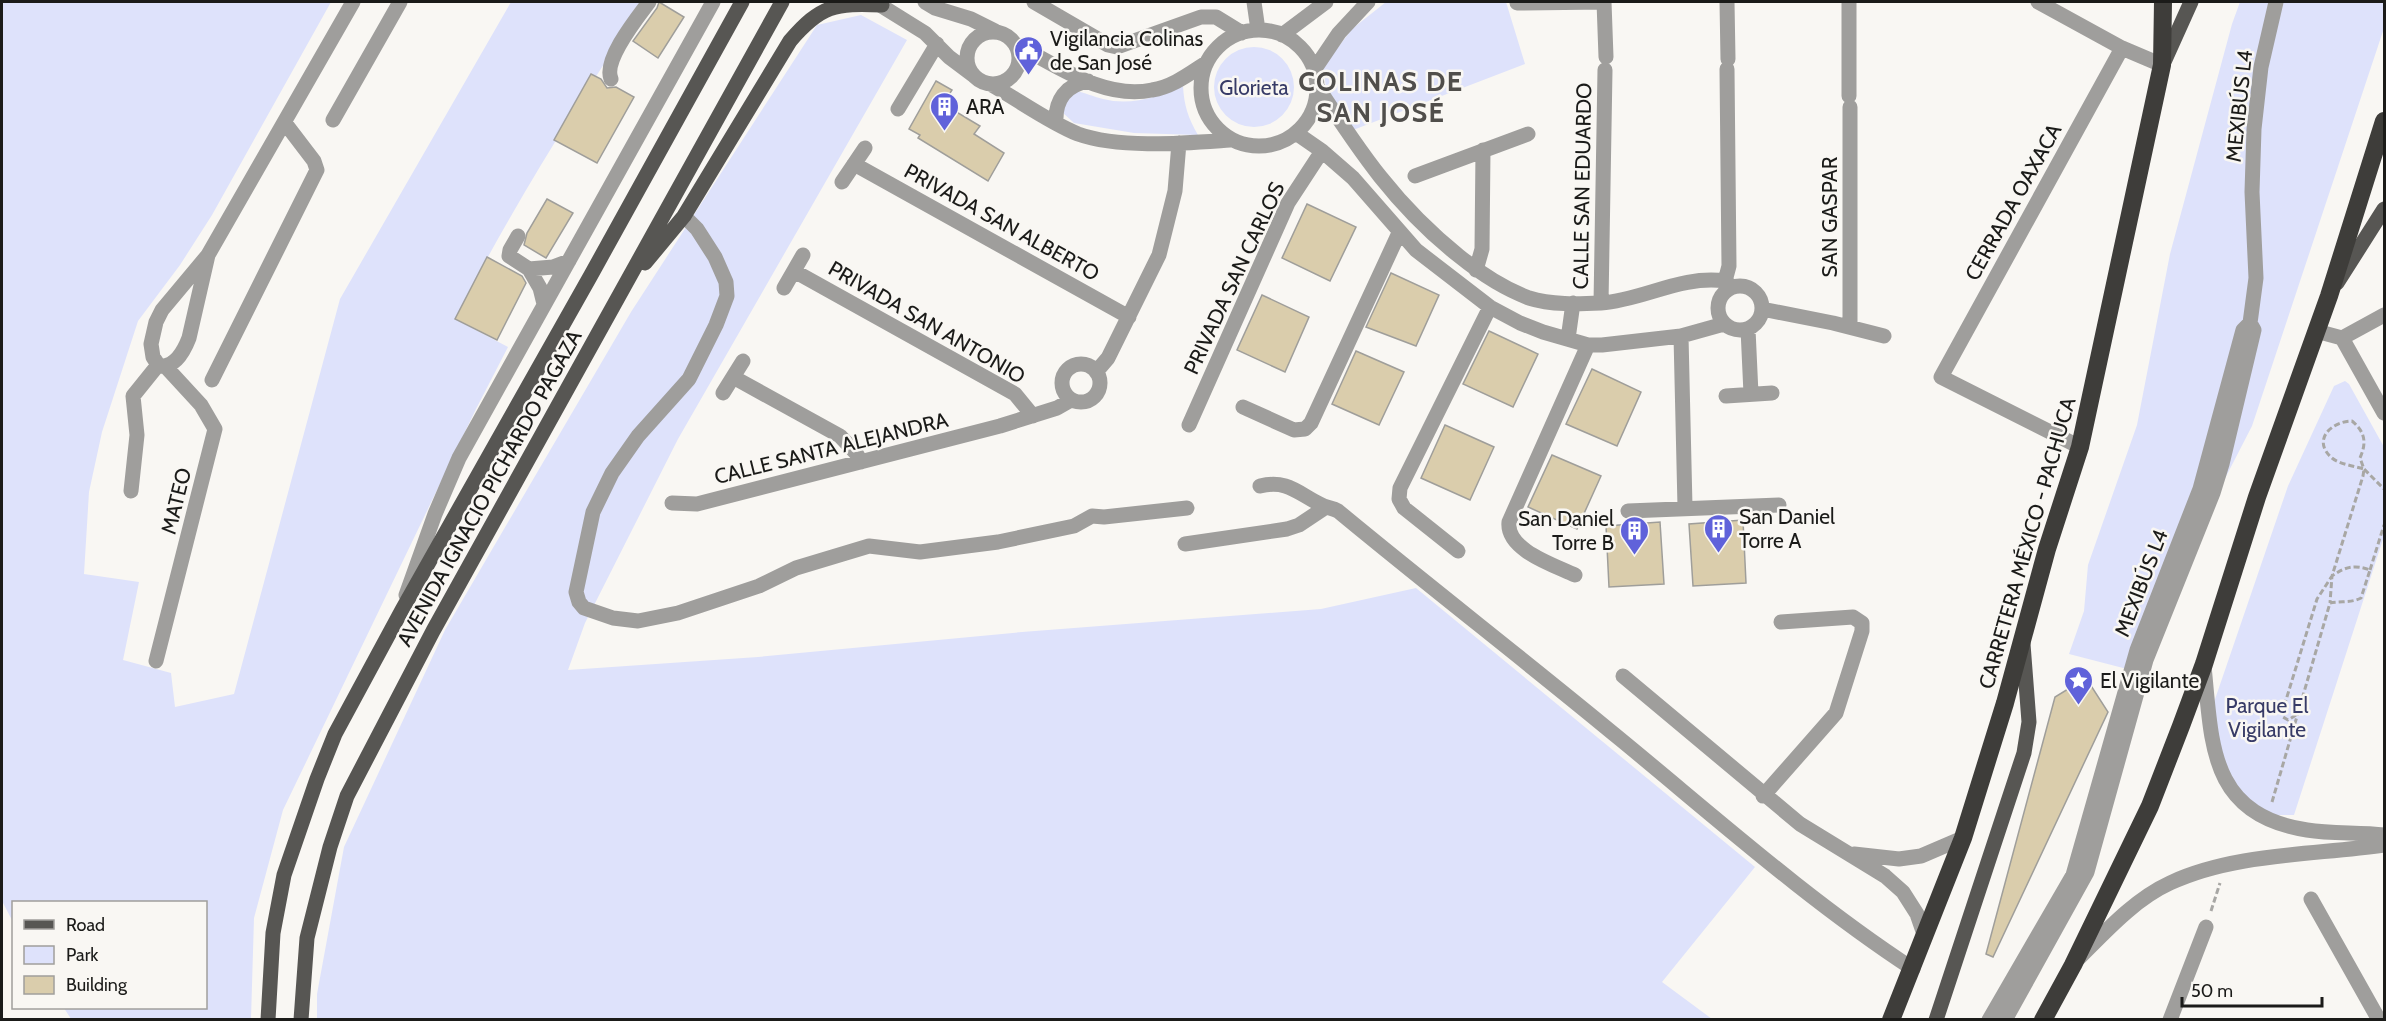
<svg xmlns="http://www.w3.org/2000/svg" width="2386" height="1021" font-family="Cabin,sans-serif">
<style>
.green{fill:#dee2fb}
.building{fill:#dacdac;stroke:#9f9e9a;stroke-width:1.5}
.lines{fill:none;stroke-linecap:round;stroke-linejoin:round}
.path{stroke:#a8a7a4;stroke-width:3;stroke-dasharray:6 3;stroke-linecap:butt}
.minor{stroke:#9f9e9c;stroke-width:15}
.major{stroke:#575653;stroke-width:15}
.highway{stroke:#3e3d3a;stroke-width:18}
.labels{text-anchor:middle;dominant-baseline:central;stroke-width:5;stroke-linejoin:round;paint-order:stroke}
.poi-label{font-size:21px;fill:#1b1b19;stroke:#f9f7f3;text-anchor:start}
.park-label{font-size:21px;fill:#373b67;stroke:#f9f7f3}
.street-label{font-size:21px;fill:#1b1b19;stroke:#f9f7f3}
.district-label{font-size:27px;font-weight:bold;letter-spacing:1.5px;fill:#504e4b;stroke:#f9f7f3}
</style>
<rect width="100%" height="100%" fill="#f9f7f3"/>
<path class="green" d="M2 2H331L212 215 180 265 138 321 102 432 89 492 84 574 139 582 123 660 171 673 175 707 234 694 340 299 511 2H644C577 105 511 209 455 319L508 347 476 409 283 810 254 918 251 1019H71L64 1008H206V902H14L13 922 2 901Z
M1386 2H1506L1525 64 1353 130 1326 87 1323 67 1352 29Z
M2240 2H2384V28L2252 426 2127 669 2069 654 2084 611 2088 565 2137 425 2170 254 2232 24Z
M861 15 907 40 678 439 585 623 568 670 758 657 1022 632 1321 609 1416 588 1755 867 1662 982 1712 1019 317 1020V994L344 847 445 630 631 312 817 25Z
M1214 87a40 40 0 1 1 80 0a40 40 0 1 1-80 0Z
M1183 86C1184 105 1188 118 1198 135L1134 133 1074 123 1062 112 1063 99 1075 91C1085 92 1093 97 1103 99 1131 106 1158 97 1183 86Z
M2345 381 2349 384 2384 447V536L2294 815H2274L2251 804 2218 760 2212 708 2288 486 2334 386Z"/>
<path class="building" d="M659 2 684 17 658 58 633 41 657 8Z
M591 74 601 79 607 88 616 87 634 97 597 163 554 140Z
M936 81 952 90 943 104 980 126 974 134 1004 153 988 181 918 138 920 135 909 129Z
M547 199 573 213 546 258 524 245 527 233Z
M1307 204 1356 227 1330 281 1282 258Z
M487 257 522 276 526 283 497 340 455 319Z
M1391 273 1439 295 1416 346 1366 327Z
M1262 295 1309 317 1285 372 1237 350Z
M1489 331 1538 354 1513 407 1463 384Z
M1356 351 1404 372 1379 425 1332 404Z
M1592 369 1641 392 1617 446 1566 424Z
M1445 425 1494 447 1470 500 1421 478Z
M1552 455 1601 476 1577 529 1528 507Z
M1743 520 1746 583 1693 586 1689 524Z
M1660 522 1664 584 1609 587 1606 526Z
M2086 678 2108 712 1993 957 1986 954 2055 697Z"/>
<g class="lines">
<path class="path" d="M2370 570 2384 525
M2296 715 2288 720 2283 717 2282 713 2317 599 2332 576 2363 476 2364 469C2354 466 2339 464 2332 458 2311 440 2332 421 2352 421 2365 432 2367 442 2360 458L2364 469 2384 489
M2272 802 2330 603C2340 601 2352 603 2361 598L2370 570C2354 564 2345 567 2332 576L2330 603
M2211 911 2220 883"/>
<path class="minor" d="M875 2 925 33 949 57 973 75
M925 2 935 8 971 19 995 31
M1034 2 1108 45 1117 47 1201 17H1216L1242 33
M1254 2 1258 30
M1604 2 1606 57
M1727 2 1728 59
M2038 2 2122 48 2162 65
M1517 3 1604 2
M1201 88a58 58 0 1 1 116 0a58 58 0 1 1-116 0Z
M967 58a26 26 0 1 1 52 0a26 26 0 1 1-52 0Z
M1282 35 1326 2
M1017 45C1058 66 1104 100 1152 90 1172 87 1189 74 1206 63
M1314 70 1339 33 1368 2
M611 79C603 60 637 18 649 2
M990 84C1017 99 1050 123 1078 134 1120 149 1186 143 1230 140
M1317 86C1360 152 1396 206 1459 256 1480 273 1502 288 1529 298 1551 305 1578 304 1601 303 1644 300 1680 275 1725 281L1732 287
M1849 96V2
M898 109 937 44
M333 120 400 2
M1056 122C1055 100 1066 85 1088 81
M1296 133 1322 151 1353 178 1416 250 1490 307 1520 323 1543 332 1588 345H1602L1681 336 1724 324
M854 164 1129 317
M1415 176 1528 134
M842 182 865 148
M684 216 697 229 715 257 726 282 727 296 716 325 689 379 638 436 612 473 593 512 576 592 579 602 584 608 613 618 638 621 678 613 759 586 796 568 869 546 920 552 998 542 1074 526 1092 516 1104 517 1187 508
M518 236 510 250 509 256 529 269 540 288 544 304
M208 255 189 338C184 351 175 368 159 366L153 357 151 344 156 322 162 310 208 255 353 2
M529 269 553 267 569 261
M1476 270 1482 249 1483 150
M794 271 1015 394 1033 416
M1725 281 1729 266 1727 69
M1718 308a22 22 0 1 1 44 0a22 22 0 1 1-44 0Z
M784 288 803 255
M1601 303 1605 70
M1762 309 1833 323 1884 336
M1850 327V107
M1748 329 1751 394
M2316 331 2342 338 2384 315
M1681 336 1685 507
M2342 338 2384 413
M1568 339 1573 303
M1062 383a19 19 0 1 1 38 0a19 19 0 1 1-38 0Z
M1096 372 1108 358 1159 255 1175 191 1179 143
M733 377 840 436 856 453 861 462
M212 380 317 170 314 161 285 123
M723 393 743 361
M1726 396 1772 393
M1243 407 1294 430 1305 429 1311 423 1399 233
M1189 425 1288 203 1322 151
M2080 447 1941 377 2122 48
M1260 486C1289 479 1299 495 1324 506 1328 508 1333 508 1338 511 1431 588 1527 662 1620 739 1715 817 1809 901 1913 969
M131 491 137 435 133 396 158 365
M672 503 697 504 1000 426 1057 408 1071 400
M1628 511 1779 505
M1185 544 1287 529 1299 525 1326 507
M1458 551 1404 508 1399 499 1400 488 1490 307
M1575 575C1554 565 1506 550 1509 522L1588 345
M406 595 435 514 459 458 713 2
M156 661 215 429 201 405 166 367
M2204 666C2212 744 2209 815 2307 830 2332 834 2359 832 2384 835
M1623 676 1800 824 1885 876 1903 892 1917 914 1925 937
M1763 796 1836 713 1862 631V623L1853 617 1781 622
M1854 854 1899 859 1921 856 1963 838
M2311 899 2379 1020
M2079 958C2106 931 2135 899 2170 883 2234 853 2315 855 2384 845
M1989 1020 2073 875 2137 650 2200 489 2243 330 2250 323
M2005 1020 2087 872 2146 660 2213 493 2222 464 2254 330 2250 323 2256 278 2252 192 2254 129 2261 67 2276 2
M2170 1020 2206 927"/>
<path class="major" d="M2164 62 2191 2
M645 263 684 216 790 41C821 5 835 3 882 5
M2337 283 2384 209
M268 1020 273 933 284 875 317 779 335 734 402 610 591 275 742 2
M301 1020 307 938 330 847 347 796 433 631 782 2
M1936 1020 2024 753 2029 722 2023 644"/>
<path class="highway" d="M1891 1020 1963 838 2005 703 2047 549 2080 447 2162 65 2163 2
M2043 1020 2073 965 2150 806 2181 726 2204 664 2257 497 2329 296 2384 121"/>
</g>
<defs>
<symbol id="civic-pin" viewBox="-11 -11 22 30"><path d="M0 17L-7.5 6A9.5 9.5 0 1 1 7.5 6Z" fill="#6062da" stroke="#f9f7f3"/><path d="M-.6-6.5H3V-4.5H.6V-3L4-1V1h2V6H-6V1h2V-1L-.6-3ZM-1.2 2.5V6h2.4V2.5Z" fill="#fff"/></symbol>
<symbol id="building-pin" viewBox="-11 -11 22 30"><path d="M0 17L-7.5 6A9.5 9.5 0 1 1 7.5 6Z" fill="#6062da" stroke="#f9f7f3"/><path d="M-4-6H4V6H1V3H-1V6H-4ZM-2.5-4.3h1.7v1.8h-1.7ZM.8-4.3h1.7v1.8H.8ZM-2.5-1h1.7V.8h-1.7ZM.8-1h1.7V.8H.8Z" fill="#fff"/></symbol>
<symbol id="sight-pin" viewBox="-11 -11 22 30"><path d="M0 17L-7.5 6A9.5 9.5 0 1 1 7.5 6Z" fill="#6062da" stroke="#f9f7f3"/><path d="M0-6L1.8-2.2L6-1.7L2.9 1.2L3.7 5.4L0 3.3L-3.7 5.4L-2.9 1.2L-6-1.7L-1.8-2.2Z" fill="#fff"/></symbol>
</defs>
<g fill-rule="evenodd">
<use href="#civic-pin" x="1012" y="34" width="33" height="45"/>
<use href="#building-pin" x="928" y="90" width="33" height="45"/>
<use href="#building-pin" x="1702" y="512" width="33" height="45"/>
<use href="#building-pin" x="1618" y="514" width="33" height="45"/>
<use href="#sight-pin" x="2062" y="664" width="33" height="45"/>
</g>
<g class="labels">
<g class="poi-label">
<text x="1050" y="38">Vigilancia Colinas<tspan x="1050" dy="24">de San José</tspan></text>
<text x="966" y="106">ARA</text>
<text x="1739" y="516">San Daniel<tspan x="1739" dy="24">Torre A</tspan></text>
<text x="1614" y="518" text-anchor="end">San Daniel<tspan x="1614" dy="24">Torre B</tspan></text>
<text x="2100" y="680">El Vigilante</text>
</g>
<g class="park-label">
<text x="1254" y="87">Glorieta</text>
<text x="2267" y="705">Parque El<tspan x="2267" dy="24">Vigilante</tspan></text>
</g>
<g class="street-label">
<text transform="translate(2239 106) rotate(-84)">MEXIBÚS L4</text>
<text transform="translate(1582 186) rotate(-89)">CALLE SAN EDUARDO</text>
<text transform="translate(2013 202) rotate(-61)">CERRADA OAXACA</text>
<text transform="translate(1829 217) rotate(-90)">SAN GASPAR</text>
<text transform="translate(1002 222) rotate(29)">PRIVADA SAN ALBERTO</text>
<text transform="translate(1234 278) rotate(-65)">PRIVADA SAN CARLOS</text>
<text transform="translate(927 322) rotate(30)">PRIVADA SAN ANTONIO</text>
<text transform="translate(831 448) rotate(-14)">CALLE SANTA ALEJANDRA</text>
<text transform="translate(489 488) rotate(-61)">AVENIDA IGNACIO PICHARDO PAGAZA</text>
<text transform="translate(176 501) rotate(-76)">MATEO</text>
<text transform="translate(2027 543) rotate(-74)">CARRETERA MÉXICO - PACHUCA</text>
<text transform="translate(2141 583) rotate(-69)">MEXIBÚS L4</text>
</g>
<g class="district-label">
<text x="1381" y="81">COLINAS DE<tspan x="1381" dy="31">SAN JOSÉ</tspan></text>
</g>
</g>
<rect width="2386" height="1021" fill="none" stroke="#1b1b19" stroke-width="6"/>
<rect x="12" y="901" width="195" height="108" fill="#f9f7f3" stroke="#a09f9c" stroke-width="1.5"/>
<rect x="24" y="920" width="30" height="9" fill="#575653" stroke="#a09f9c" stroke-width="1.5"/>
<text x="66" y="931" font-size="18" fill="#1b1b19">Road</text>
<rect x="24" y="946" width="30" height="18" fill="#dee2fb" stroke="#a09f9c" stroke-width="1.5"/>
<text x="66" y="961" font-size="18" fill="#1b1b19">Park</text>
<rect x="24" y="976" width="30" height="18" fill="#dacdac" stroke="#a09f9c" stroke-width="1.5"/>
<text x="66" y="991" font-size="18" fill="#1b1b19">Building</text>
<path d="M2182 997v9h140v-9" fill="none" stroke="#1b1b19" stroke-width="3"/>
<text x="2191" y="997" font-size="18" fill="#1b1b19" stroke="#f9f7f3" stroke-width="4.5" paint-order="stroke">50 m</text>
</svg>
